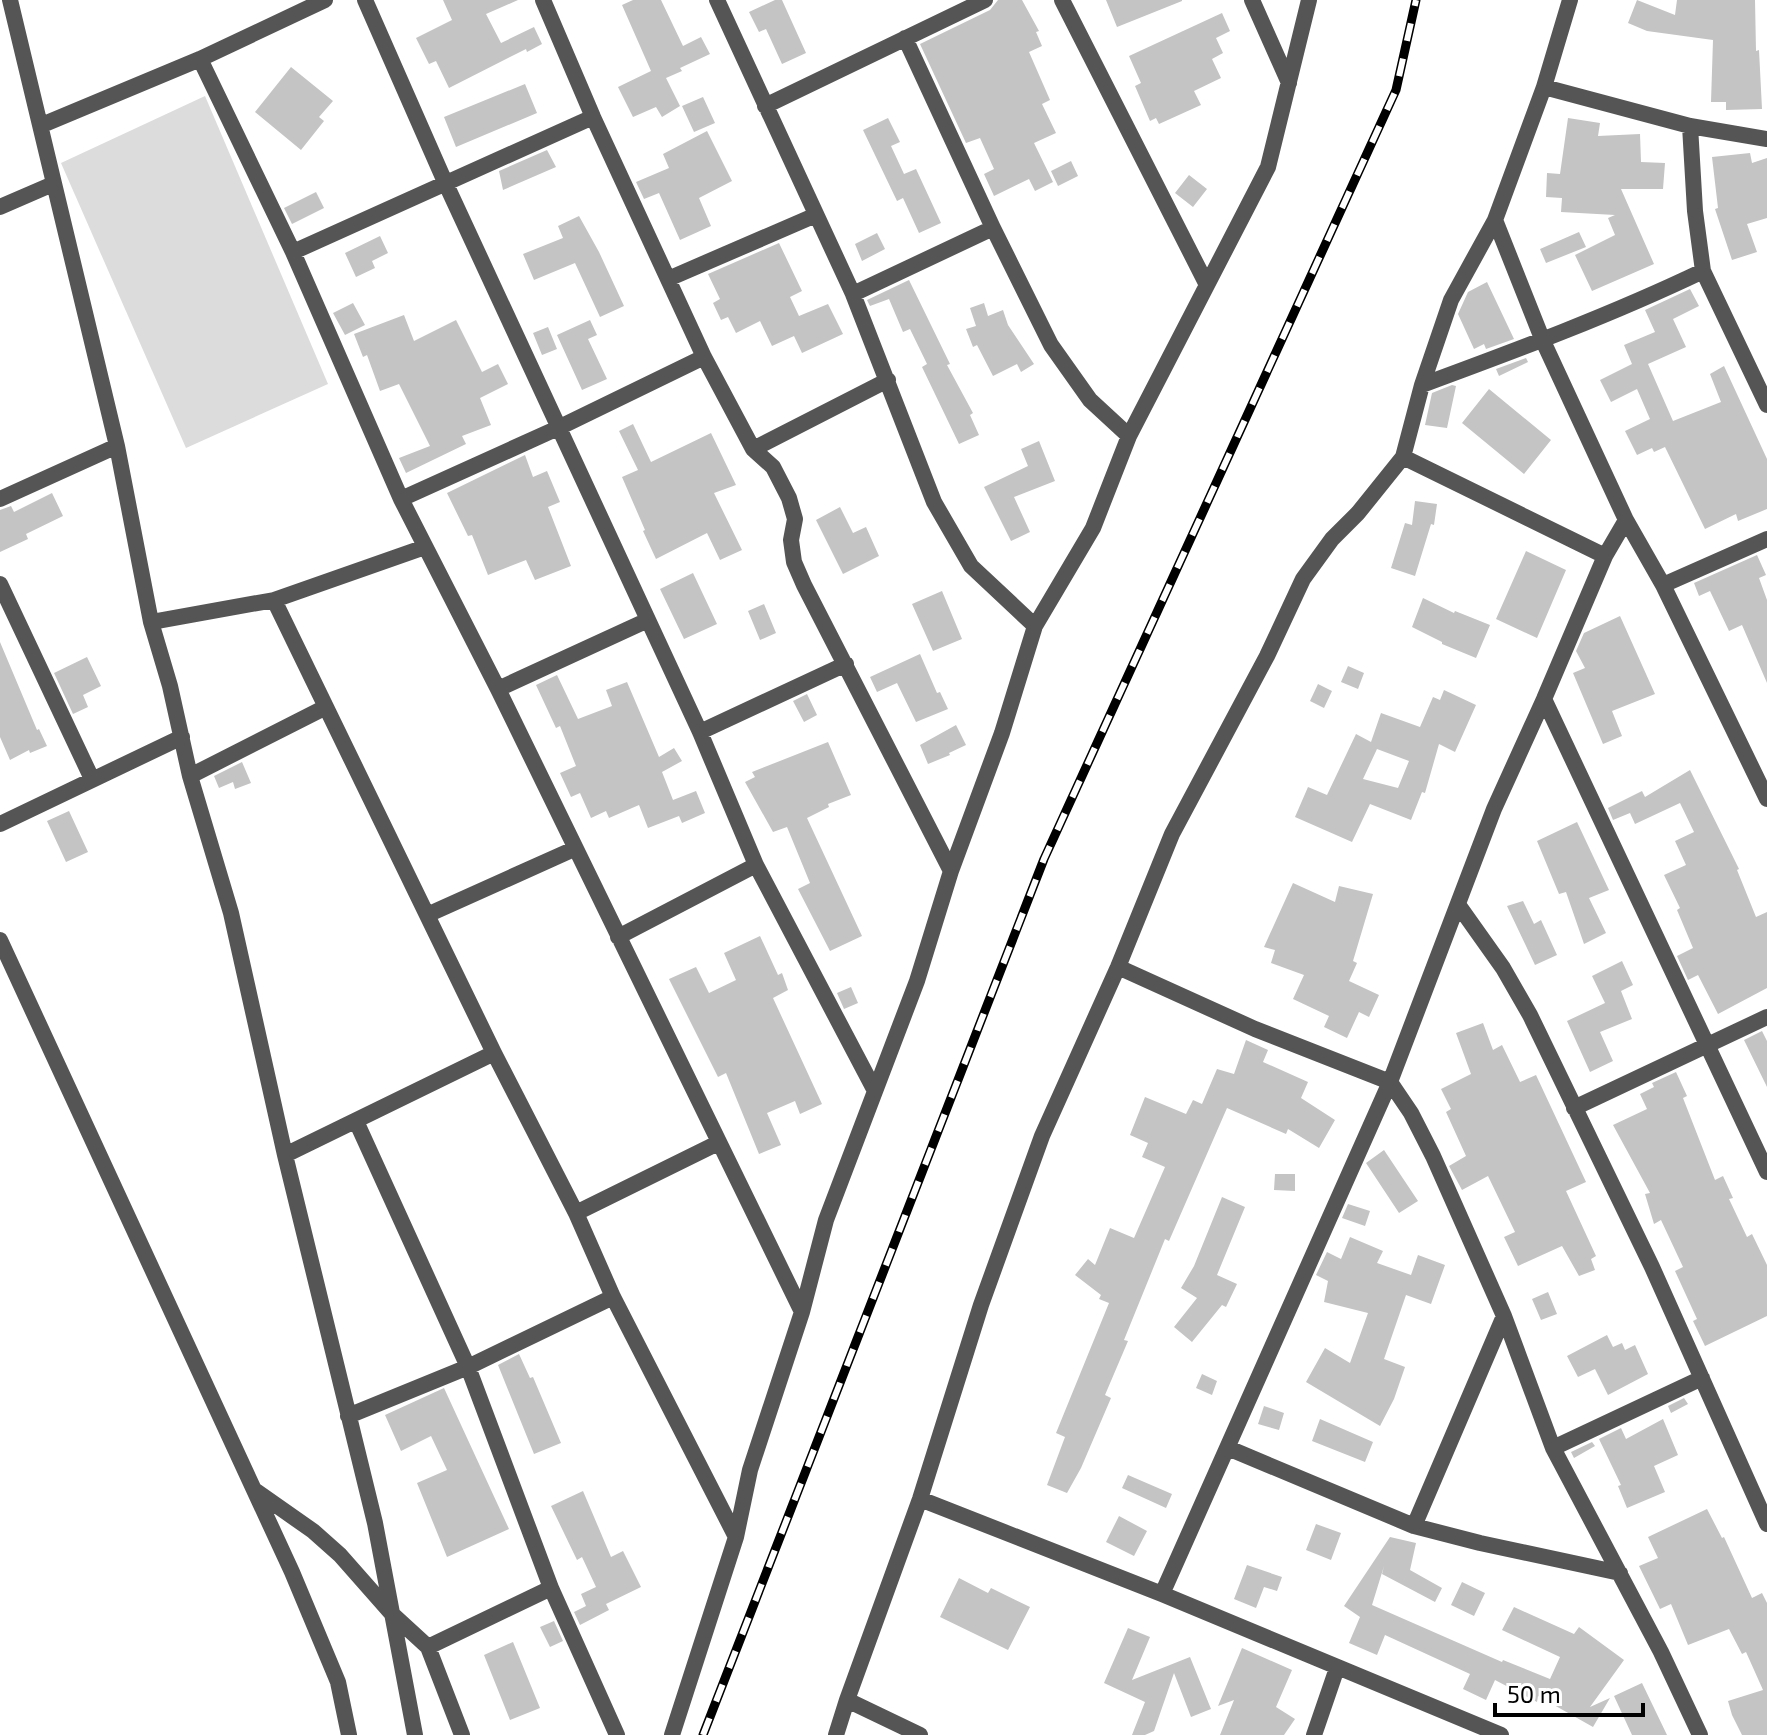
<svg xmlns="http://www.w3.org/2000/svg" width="1767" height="1735" font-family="'Exo 2',sans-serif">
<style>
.green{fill:#dcdcdc}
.building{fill:#c4c4c4;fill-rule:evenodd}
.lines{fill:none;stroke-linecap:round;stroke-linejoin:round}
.street{stroke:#555;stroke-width:16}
.rail-casing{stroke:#000;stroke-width:9}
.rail{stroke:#fff;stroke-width:6;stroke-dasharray:18;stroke-linecap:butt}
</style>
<rect width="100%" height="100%" fill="#fff"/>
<path class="green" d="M205 96 328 384 186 448 61 163Z"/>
<path class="building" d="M443 0H518L486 14 501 43 534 27 542 44 527 52 526 49 449 88 436 61 429 64 416 38 452 20Z
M633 0H661L683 46 701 37 710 54 680 68 682 71 666 78 680 106 662 117 656 107 633 117 618 87 651 71 622 5Z
M775 0H782L806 53 782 64 766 29 759 32 749 12Z
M998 0H1022L1039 31 1036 32 1042 46 1029 52 1050 100 1042 104 1056 133 1034 143 1053 182 1035 191 1029 179 994 196 984 174 994 169 980 138 966 143 920 44 990 10Z
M1106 0H1182V1L1117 27Z
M1637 0 1675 15 1677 0H1755L1756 51 1759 50 1762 109 1726 110V102H1711L1713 40 1647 31 1628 23Z
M1222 13 1230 31 1216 38 1223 53 1212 59 1221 78 1194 91 1201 105 1159 124 1156 118 1150 121 1135 86 1141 83 1129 56Z
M291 67 333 101 319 117 324 121 301 150 255 112Z
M525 84 537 113 456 147 444 117Z
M703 97 715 123 694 132 682 106Z
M888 118 900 142 891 146 904 174 916 169 941 223 919 233 903 198 897 201 863 130Z
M1568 118 1600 123 1598 136 1640 134 1641 162 1665 163 1663 189H1621L1654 264 1592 291 1575 255 1615 235 1608 218 1615 215 1561 212 1562 198 1546 197 1547 173 1560 174Z
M707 131 732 181 699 198 711 226 680 240 659 193 644 199 636 182 669 168 663 154Z
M547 150 556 167 503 190 499 171Z
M1750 153 1752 163 1767 158V218L1747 224 1757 252 1732 260 1715 209 1718 208 1712 157Z
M1071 161 1078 176 1058 186 1051 171Z
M1189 175 1207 189 1193 207 1175 193Z
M316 192 324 208 292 224 284 208Z
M579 216 599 252 624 306 600 317 575 263 534 280 523 254 563 238 558 226Z
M1579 232 1586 247 1546 263 1540 249Z
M877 233 885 249 862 261 855 244Z
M380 236 388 253 372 261 375 268 356 277 345 253Z
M779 243 802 291 790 297 799 316 828 304 843 334 802 353 794 336 772 346 760 321 736 333 728 317 721 320 713 303 720 299 708 274Z
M909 280 950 364 947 365 973 413 970 415 979 435 959 444 922 367 927 364 910 329 903 332 889 299 870 306 867 300Z
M1487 282 1514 339 1486 349 1484 344 1474 349 1458 314 1468 292Z
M1690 289 1699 306 1673 319 1686 347 1648 364 1673 421 1721 402 1710 374 1724 366 1767 459V509L1738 521 1736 514 1705 529 1665 447 1654 452 1652 448 1637 455 1625 431 1650 419 1637 389 1611 402 1600 380 1632 364 1624 345 1655 332 1645 310Z
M353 303 365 325 345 335 333 313Z
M984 303 988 316 1003 310 1008 325 1034 364 1021 372 1017 364 993 376 977 345 973 347 966 329 976 326 970 308Z
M404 315 414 341 456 320 482 372 498 364 508 384 480 398 491 425 462 436 466 444 406 473 399 458 430 446 399 384 380 391 367 355 363 357 354 334Z
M590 320 597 335 588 339 607 379 582 390 557 335Z
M548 327 557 349 542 355 533 333Z
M1526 358 1528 362 1499 376 1496 369Z
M1452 385 1456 386 1447 428 1425 425 1432 393Z
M1489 389 1551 440 1524 474 1462 423Z
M633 424 651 462 711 433 736 485 714 493 742 550 720 560 707 533 656 559 643 531 645 530 622 477 638 470 619 431Z
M1039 441 1055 481 1014 497 1030 532 1011 541 984 487 1028 466 1021 449Z
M525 455 533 477 547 471 560 502 548 507 571 566 535 580 526 560 488 575 472 535 468 536 447 493Z
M52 493 63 516 26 534 28 539 0 552V510L11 506 14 512Z
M1415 501 1437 504 1434 525 1431 524 1415 576 1391 568 1405 523 1412 525Z
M840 507 853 533 866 527 879 556 843 574 816 520Z
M1526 551 1566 570 1537 638 1496 619Z
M1757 555 1766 575 1759 578 1767 600V683L1742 625 1729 631 1710 591 1699 596 1694 583Z
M693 573 717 624 684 639 660 589Z
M942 591 962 639 933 651 912 604Z
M1423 598 1454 613 1455 611 1490 625 1476 658 1442 644V642L1412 627Z
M764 604 776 633 760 640 748 611Z
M1620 616 1655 694 1612 711 1622 736 1603 744 1573 673 1585 668 1576 651 1584 633Z
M0 642 37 730 39 729 47 746 30 753 29 750 10 760 0 737Z
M920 654 937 693 940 692 948 709 916 722 897 683 877 692 870 677Z
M87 657 101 686 83 695 88 707 73 714 54 673Z
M1348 666 1364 673 1358 689 1341 682Z
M557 675 578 719 612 706 606 690 627 682 659 757 674 748 682 761 662 772 673 800 696 791 705 813 682 823 679 816 648 828 639 805 609 818 606 811 591 818 580 793 571 797 560 773 576 766 560 726 556 728 536 685Z
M1318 684 1332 691 1324 708 1310 701Z
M1444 690 1476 705 1455 752 1439 744 1425 793 1422 792 1411 820 1370 804 1352 842 1295 817 1308 787 1327 795 1356 734 1371 742 1381 713 1420 727 1433 697 1440 700ZM1377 749 1409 761 1398 788 1363 779Z
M807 694 817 715 804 722 793 701Z
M956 725 966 745 949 753 950 755 928 764 920 745Z
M828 742 851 795 828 804 829 807 807 818 862 936 830 951 798 889 810 883 787 827 773 832 745 782 755 777 752 772Z
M242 762 251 783 235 789 233 782 219 788 214 776Z
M1690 770 1739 869 1737 870 1756 917 1767 912V988L1718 1014 1698 975 1688 980 1677 956 1693 948 1677 910 1680 908 1664 875 1686 865 1675 841 1694 832 1680 803 1635 824 1630 813 1613 820 1608 808 1642 791 1645 797Z
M69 811 88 852 66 862 47 821Z
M1577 822 1609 890 1589 898 1606 933 1584 944 1566 892 1559 894 1537 841Z
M1293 883 1335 902 1339 886 1373 894 1353 961 1357 963 1349 981 1379 995 1369 1017 1359 1012 1347 1038 1324 1027 1329 1016 1293 999 1304 975 1271 963 1275 950 1264 947Z
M1523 901 1534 924 1541 920 1557 955 1535 965 1507 906Z
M760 936 778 975 782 973 788 990 773 998 822 1104 800 1114 795 1101 767 1113 781 1145 759 1154 726 1073 718 1077 669 979 696 967 709 993 736 980 724 953Z
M1622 961 1633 985 1621 991 1632 1019 1600 1032 1613 1061 1590 1072 1567 1021 1605 1003 1592 976Z
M851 987 858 1003 844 1009 837 993Z
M1483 1023 1493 1050 1502 1045 1520 1082 1536 1075 1586 1182 1566 1191 1596 1256 1591 1259 1595 1270 1579 1276 1562 1246 1518 1266 1504 1237 1515 1232 1488 1176 1462 1190 1449 1166 1466 1156 1446 1112 1451 1109 1441 1089 1471 1074 1456 1033Z
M1762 1031 1767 1041V1087L1744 1040Z
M1246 1040 1268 1050 1263 1062 1308 1082 1301 1098 1335 1120 1319 1148 1288 1129 1286 1134 1227 1108 1169 1241 1165 1239 1124 1340 1128 1341 1105 1395 1111 1398 1081 1468 1067 1493 1047 1485 1065 1437 1056 1433 1109 1303 1099 1299 1101 1295 1075 1275 1088 1259 1095 1265 1110 1228 1134 1238 1165 1167 1142 1157 1148 1143 1130 1135 1145 1097 1186 1114 1193 1100 1202 1104 1217 1069 1234 1074Z
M1676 1072 1687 1096 1683 1098 1715 1180 1723 1176 1733 1198 1729 1199 1747 1237 1752 1234 1767 1265V1316L1705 1346 1693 1321 1697 1319 1675 1271 1683 1267 1661 1220 1654 1224 1645 1194 1650 1193 1613 1125 1647 1109 1640 1094 1654 1087 1652 1083Z
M1384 1150 1418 1201 1399 1213 1366 1163Z
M1275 1174H1295V1191L1274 1190Z
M1222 1197 1245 1207 1217 1275 1237 1284 1226 1307 1222 1305 1192 1342 1174 1327 1197 1298 1181 1288 1194 1266Z
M1348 1204 1370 1211 1365 1226 1342 1218Z
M1350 1237 1383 1251 1377 1263 1411 1275 1418 1255 1445 1265 1431 1304 1406 1295 1384 1359 1405 1367 1394 1399 1380 1426 1306 1382 1325 1348 1350 1363 1368 1313 1324 1302 1328 1281 1316 1275 1327 1252 1341 1259Z
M1548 1292 1557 1314 1541 1320 1532 1299Z
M1607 1335 1613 1347 1622 1343 1625 1350 1635 1345 1648 1374 1608 1395 1595 1369 1578 1377 1567 1356Z
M519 1354 530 1378 533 1377 561 1443 534 1454 498 1365Z
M1202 1374 1217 1381 1212 1395 1196 1388Z
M444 1388 509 1529 447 1557 417 1483 447 1470 431 1436 401 1451 385 1415Z
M1684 1398 1688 1404 1671 1413 1668 1406Z
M1264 1406 1284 1413 1279 1430 1258 1424Z
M1320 1419 1373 1442 1365 1462 1312 1441Z
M1663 1419 1678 1455 1654 1466 1665 1492 1627 1508 1618 1486 1621 1485 1599 1439 1621 1428 1626 1439Z
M1592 1442 1595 1446 1574 1458 1571 1452Z
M1128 1475 1172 1494 1166 1508 1122 1488Z
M583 1491 611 1557 623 1551 641 1587 606 1604 609 1610 580 1625 574 1612 586 1606 581 1594 596 1587 582 1557 577 1560 551 1506Z
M1707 1509 1722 1538 1724 1537 1752 1598 1762 1593 1767 1603V1735H1742L1732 1715 1728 1701 1763 1690 1746 1652 1742 1654 1729 1629 1688 1645 1671 1604 1660 1609 1639 1566 1658 1558 1648 1537Z
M1119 1516 1147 1531 1134 1556 1106 1542Z
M1316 1524 1341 1533 1331 1560 1306 1550Z
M1390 1537 1416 1543 1410 1570 1442 1588 1435 1602 1382 1574 1384 1566 1372 1605 1502 1662 1503 1660 1550 1679 1560 1657 1502 1630 1514 1607 1574 1634 1579 1627 1624 1660 1590 1707 1610 1698 1593 1727 1538 1696 1537 1702 1495 1680 1486 1700 1463 1689 1470 1674 1385 1635 1377 1655 1349 1643 1360 1617 1344 1606Z
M1247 1565 1282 1577 1277 1591 1264 1587 1256 1608 1234 1599Z
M959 1578 988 1593 991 1588 1030 1607 1008 1650 940 1617Z
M1462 1582 1485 1593 1474 1616 1451 1605Z
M554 1621 563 1641 550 1647 540 1627Z
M1128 1628 1150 1637 1132 1680 1190 1657 1211 1709 1191 1717 1174 1673 1154 1731 1145 1735H1132L1145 1702 1104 1683Z
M513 1642 540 1708 510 1720 484 1655Z
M1242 1648 1292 1670 1276 1707 1295 1719 1284 1735H1220L1234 1700 1218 1706Z
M1642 1683 1667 1735H1632L1614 1696Z"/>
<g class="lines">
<path class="street" d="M10 0 117 446 151 622 170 686 190 776 231 913 285 1155 375 1523 415 1735
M365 0 445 182 700 732 756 865 875 1091
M543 0 593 117 704 357 753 449 773 467 789 498 795 519 791 540 794 562 804 585 951 871
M717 0 853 294 934 502 971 566 1035 626
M1062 0 1206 283
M1252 0 1289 83
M905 38 993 228 1051 345 1090 400 1129 436
M200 59 293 252 401 499 498 689 802 1312
M1544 87 1690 126 1767 139
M765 106 985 0
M42 125 200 59 325 0
M1690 126 1695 211 1703 271 1767 405
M0 207 53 184
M1495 220 1543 341 1626 520 1663 585 1767 799
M293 252 593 117
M668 279 816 215
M853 294 993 228
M1422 385C1517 350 1611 315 1703 271
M753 449 888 380
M1403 457 1605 556
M0 499 117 446
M401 499 558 428 704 357
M0 584 92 779
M1663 585 1767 539
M274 600 494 1053 576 1213 613 1297 736 1537
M151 622 274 600 425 547
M498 689 648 620
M1544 699 1767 1172
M700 732 846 664
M190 776 326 707
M0 824 182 737
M1459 906 1503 968 1530 1015 1652 1267 1767 1524
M427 915 574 849
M618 937 756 865
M0 940 292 1572 338 1682 349 1735
M1118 967 1255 1029 1390 1082 1411 1113 1433 1156 1504 1316 1553 1448 1661 1652 1700 1735
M1574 1108 1767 1017
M356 1121 468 1367 551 1588 617 1735
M285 1155 494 1053
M576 1213 718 1143
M348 1416 468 1367 613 1297
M1228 1448 1414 1526 1480 1543 1620 1573
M1553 1448 1702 1378
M256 1491 313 1531 340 1555 392 1614 428 1647 462 1735
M920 1499 1162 1594 1501 1735
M1414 1526 1504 1316
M1162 1594 1390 1082 1494 809 1544 699 1605 556 1626 520
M428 1647 551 1588
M847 1700 920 1735
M672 1735 736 1537 750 1470 802 1312 826 1220 917 981 951 871 1002 733 1035 626 1093 528 1129 436 1268 167 1309 0
M836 1735 847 1700 920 1499 981 1305 1042 1136 1118 967 1172 834 1267 656 1303 579 1332 539 1358 513 1403 457 1422 385 1451 300 1495 220 1544 87 1570 0
M1314 1735 1337 1668"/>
<defs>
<path id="rail" d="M703 1735 1044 859 1396 90 1416 0"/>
</defs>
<use href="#rail" class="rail-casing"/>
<use href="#rail" class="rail"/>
</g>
<path d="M1495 1703v12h148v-12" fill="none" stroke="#000000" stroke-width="4"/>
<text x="1507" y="1703" font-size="24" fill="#000000" stroke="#ffffff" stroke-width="6" paint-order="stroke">50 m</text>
</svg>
